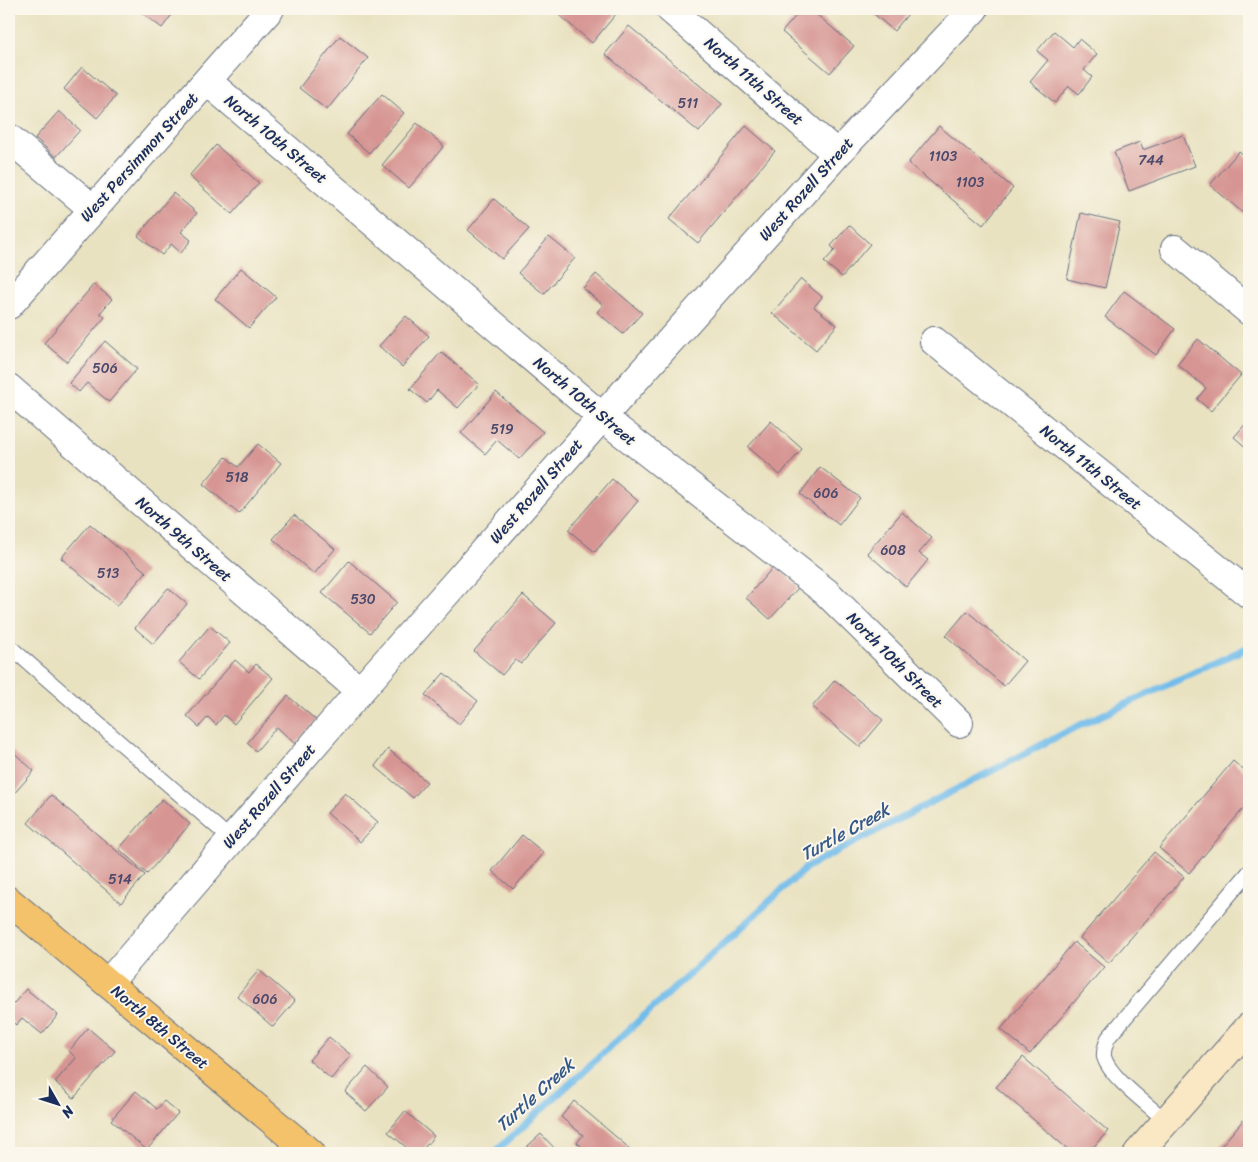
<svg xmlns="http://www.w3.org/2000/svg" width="1258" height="1162" font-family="Sriracha,sans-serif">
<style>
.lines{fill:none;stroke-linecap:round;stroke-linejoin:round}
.stream{stroke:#71bcea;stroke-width:7}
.building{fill:#d69492}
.service-casing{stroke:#636e81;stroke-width:16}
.minor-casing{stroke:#636e81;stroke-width:30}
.secondary-casing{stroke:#636e81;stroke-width:30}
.primary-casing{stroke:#636e81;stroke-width:30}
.service{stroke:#fff;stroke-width:14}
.minor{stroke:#fff;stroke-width:28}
.secondary{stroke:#fae7c3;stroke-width:28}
.primary{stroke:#f3c26a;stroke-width:28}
.labels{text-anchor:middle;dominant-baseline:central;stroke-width:4;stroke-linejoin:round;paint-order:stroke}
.number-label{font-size:14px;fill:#4a486b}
.street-label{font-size:16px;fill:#1b2f5e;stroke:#fbf7ec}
.water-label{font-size:18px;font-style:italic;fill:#355988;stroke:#fbf7ec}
</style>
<rect width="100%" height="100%" fill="#fbf7ec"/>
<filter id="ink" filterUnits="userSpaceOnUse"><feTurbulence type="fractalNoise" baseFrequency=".02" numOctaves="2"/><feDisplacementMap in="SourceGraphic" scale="10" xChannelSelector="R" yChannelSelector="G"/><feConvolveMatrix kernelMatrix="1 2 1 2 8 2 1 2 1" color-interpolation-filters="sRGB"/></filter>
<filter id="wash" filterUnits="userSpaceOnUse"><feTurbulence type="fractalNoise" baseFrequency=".0096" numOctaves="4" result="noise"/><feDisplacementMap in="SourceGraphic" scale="20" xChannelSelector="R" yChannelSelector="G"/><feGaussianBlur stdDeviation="1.12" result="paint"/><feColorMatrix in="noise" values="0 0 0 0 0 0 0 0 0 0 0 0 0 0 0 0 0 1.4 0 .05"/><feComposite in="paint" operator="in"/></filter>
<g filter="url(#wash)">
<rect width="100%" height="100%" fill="#e9e2c1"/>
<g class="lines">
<path class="stream" d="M494 1153 807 867 1072 729 1249 647"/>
</g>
<g id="blocks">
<path class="building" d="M137 9H176L162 28Z
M552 9H609L616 14 592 43Z
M802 9H810L854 46 830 73 782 32Z
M868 9H902L908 14 894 31Z
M629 26 722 104 699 132 605 54Z
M1054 31 1073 47 1079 39 1097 54 1084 70 1092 77 1079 94 1069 86 1055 103 1030 82 1048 60 1037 51Z
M340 36 368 58 327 110 299 88Z
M82 67 116 96 97 118 64 89Z
M382 94 404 113 369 153 347 134Z
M59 111 80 130 56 157 35 138Z
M417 123 444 146 409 188 382 165Z
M746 126 775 151 698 243 669 219Z
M939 126 1013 188 983 225 908 163Z
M1183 135 1195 166 1129 191 1114 152 1140 142 1143 150Z
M216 145 259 183 232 214 189 176Z
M1239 151 1249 159V168L1247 171 1249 174V218L1210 185Z
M173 193 197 213 181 232 191 240 181 253 171 244 162 255 138 236Z
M494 199 529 229 502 259 468 230Z
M1081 213 1120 222 1105 288 1067 279Z
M849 225 870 244 842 277 824 262 835 250 831 246Z
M549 237 575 258 544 294 518 273Z
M241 268 276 297 249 328 215 299Z
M596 274 642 313 623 334 597 312 603 305 583 288Z
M801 279 822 297 814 307 837 325 816 350 772 313Z
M94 284 112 299 100 313 105 317 67 362 44 343Z
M1124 291 1175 329 1156 355 1105 317Z
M406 316 429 336 402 367 379 346Z
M1198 339 1241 375 1211 411 1197 399 1206 388 1177 364Z
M105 341 137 369 109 402 87 383 79 392 69 383Z
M441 352 479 384 458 408 437 390 427 403 410 389Z
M496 392 543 432 519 459 497 440 485 454 461 433Z
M1249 420V450L1234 437Z
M771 421 802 449 780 475 748 447Z
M258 444 281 463 239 514 203 484 226 457 238 467Z
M820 467 860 498 839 525 800 494Z
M612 479 638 501 595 552 568 530Z
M902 512 932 538 919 553 928 560 906 587 867 553Z
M294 515 335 549 314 574 273 539Z
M90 524 146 572 117 606 61 558Z
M349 561 397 602 370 633 322 593Z
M775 565 799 587 770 619 746 598Z
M168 588 187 604 153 644 135 628Z
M523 595 556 623 521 664 515 660 502 675 474 651Z
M967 611 1025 661 1004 686 946 636Z
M210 626 230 643 199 679 179 662Z
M235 660 249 672 256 664 273 678 234 724 224 715 216 725 208 717 199 727 187 716Z
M444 673 478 701 459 724 425 695Z
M835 680 883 720 860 747 812 707Z
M288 696 316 720 295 744 277 727 256 751 247 743Z
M9 748 34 771 11 797 9 796Z
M388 749 427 782 413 798 375 766Z
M1233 761 1249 775V802L1189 873 1159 848Z
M345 793 378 822 360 842 327 813Z
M51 795 145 875 121 903 28 823Z
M162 799 190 824 147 874 119 849Z
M522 835 544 853 513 889 492 871Z
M1154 852 1184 877 1109 963 1080 938Z
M1074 942 1104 967 1030 1054 1001 1029Z
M259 970 295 1001 273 1027 237 996Z
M26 989 58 1015 42 1034 22 1018 16 1025 9 1019V1009Z
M88 1028 115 1051 74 1098 55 1082 76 1058 69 1051Z
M329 1037 351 1055 331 1079 309 1060Z
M1023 1057 1108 1131 1088 1153H1072L996 1087Z
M367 1067 388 1087 366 1111 345 1092Z
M136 1091 157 1109 164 1101 178 1113 147 1150 111 1120Z
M574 1101 629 1148 624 1153H589L577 1143 583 1135 561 1117Z
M405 1111 434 1136 420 1153H413L388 1132Z
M1244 1119 1249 1124V1153H1215Z
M541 1134 559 1153H520Z"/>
</g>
</g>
<g filter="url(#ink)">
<use href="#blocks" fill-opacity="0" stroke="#636e81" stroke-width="1"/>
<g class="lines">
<defs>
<path id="service" d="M9 646 232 840
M1166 1121C1150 1106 1110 1078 1104 1057 1103 1050 1106 1044 1108 1038L1249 872"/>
<path id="minor" d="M670 9 837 154
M207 81 602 417 826 592 959 723
M9 138 93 209
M1175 249 1249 311
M9 305 270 9
M934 341 1249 594
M9 388 360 691
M108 983 360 691 602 417 837 154 974 9"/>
<path id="secondary" d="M1138 1153 1249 1027"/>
<path id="primary" d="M9 901 311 1153"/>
</defs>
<use href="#service" class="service-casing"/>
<use href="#minor" class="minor-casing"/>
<use href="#secondary" class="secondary-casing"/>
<use href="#primary" class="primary-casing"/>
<use href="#service" class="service"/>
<use href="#minor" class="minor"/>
<use href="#secondary" class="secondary"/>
<use href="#primary" class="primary"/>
</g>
</g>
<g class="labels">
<g class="number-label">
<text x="688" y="103">511</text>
<text x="943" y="156">1103</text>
<text x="1151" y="160">744</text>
<text x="970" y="182">1103</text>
<text x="105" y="368">506</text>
<text x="502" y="429">519</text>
<text x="237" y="477">518</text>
<text x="826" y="493">606</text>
<text x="893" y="550">608</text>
<text x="108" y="573">513</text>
<text x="363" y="599">530</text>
<text x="120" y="879">514</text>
<text x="265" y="999">606</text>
</g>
<g class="street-label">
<text transform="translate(754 81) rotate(41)">North 11th Street</text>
<text transform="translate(276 139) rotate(40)">North 10th Street</text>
<text transform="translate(139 157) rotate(-48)">West Persimmon Street</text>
<text transform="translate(806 189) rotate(-48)">West Rozell Street</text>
<text transform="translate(585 401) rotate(40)">North 10th Street</text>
<text transform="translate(1091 467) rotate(39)">North 11th Street</text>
<text transform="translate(536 491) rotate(-49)">West Rozell Street</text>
<text transform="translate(184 539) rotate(41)">North 9th Street</text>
<text transform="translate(895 660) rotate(45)">North 10th Street</text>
<text transform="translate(269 796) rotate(-49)">West Rozell Street</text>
<text transform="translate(160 1027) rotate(40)">North 8th Street</text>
</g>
<g class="water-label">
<text transform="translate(845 832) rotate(-29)">Turtle Creek</text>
<text transform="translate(535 1095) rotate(-42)">Turtle Creek</text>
</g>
</g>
<rect width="1258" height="1162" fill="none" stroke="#fbf7ec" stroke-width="30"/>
<g transform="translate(58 1104) rotate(129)" stroke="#fbf7ec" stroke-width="4" paint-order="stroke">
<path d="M0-4L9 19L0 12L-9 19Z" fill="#1b2f5e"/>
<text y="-8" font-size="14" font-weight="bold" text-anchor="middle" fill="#1b2f5e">N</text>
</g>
</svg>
